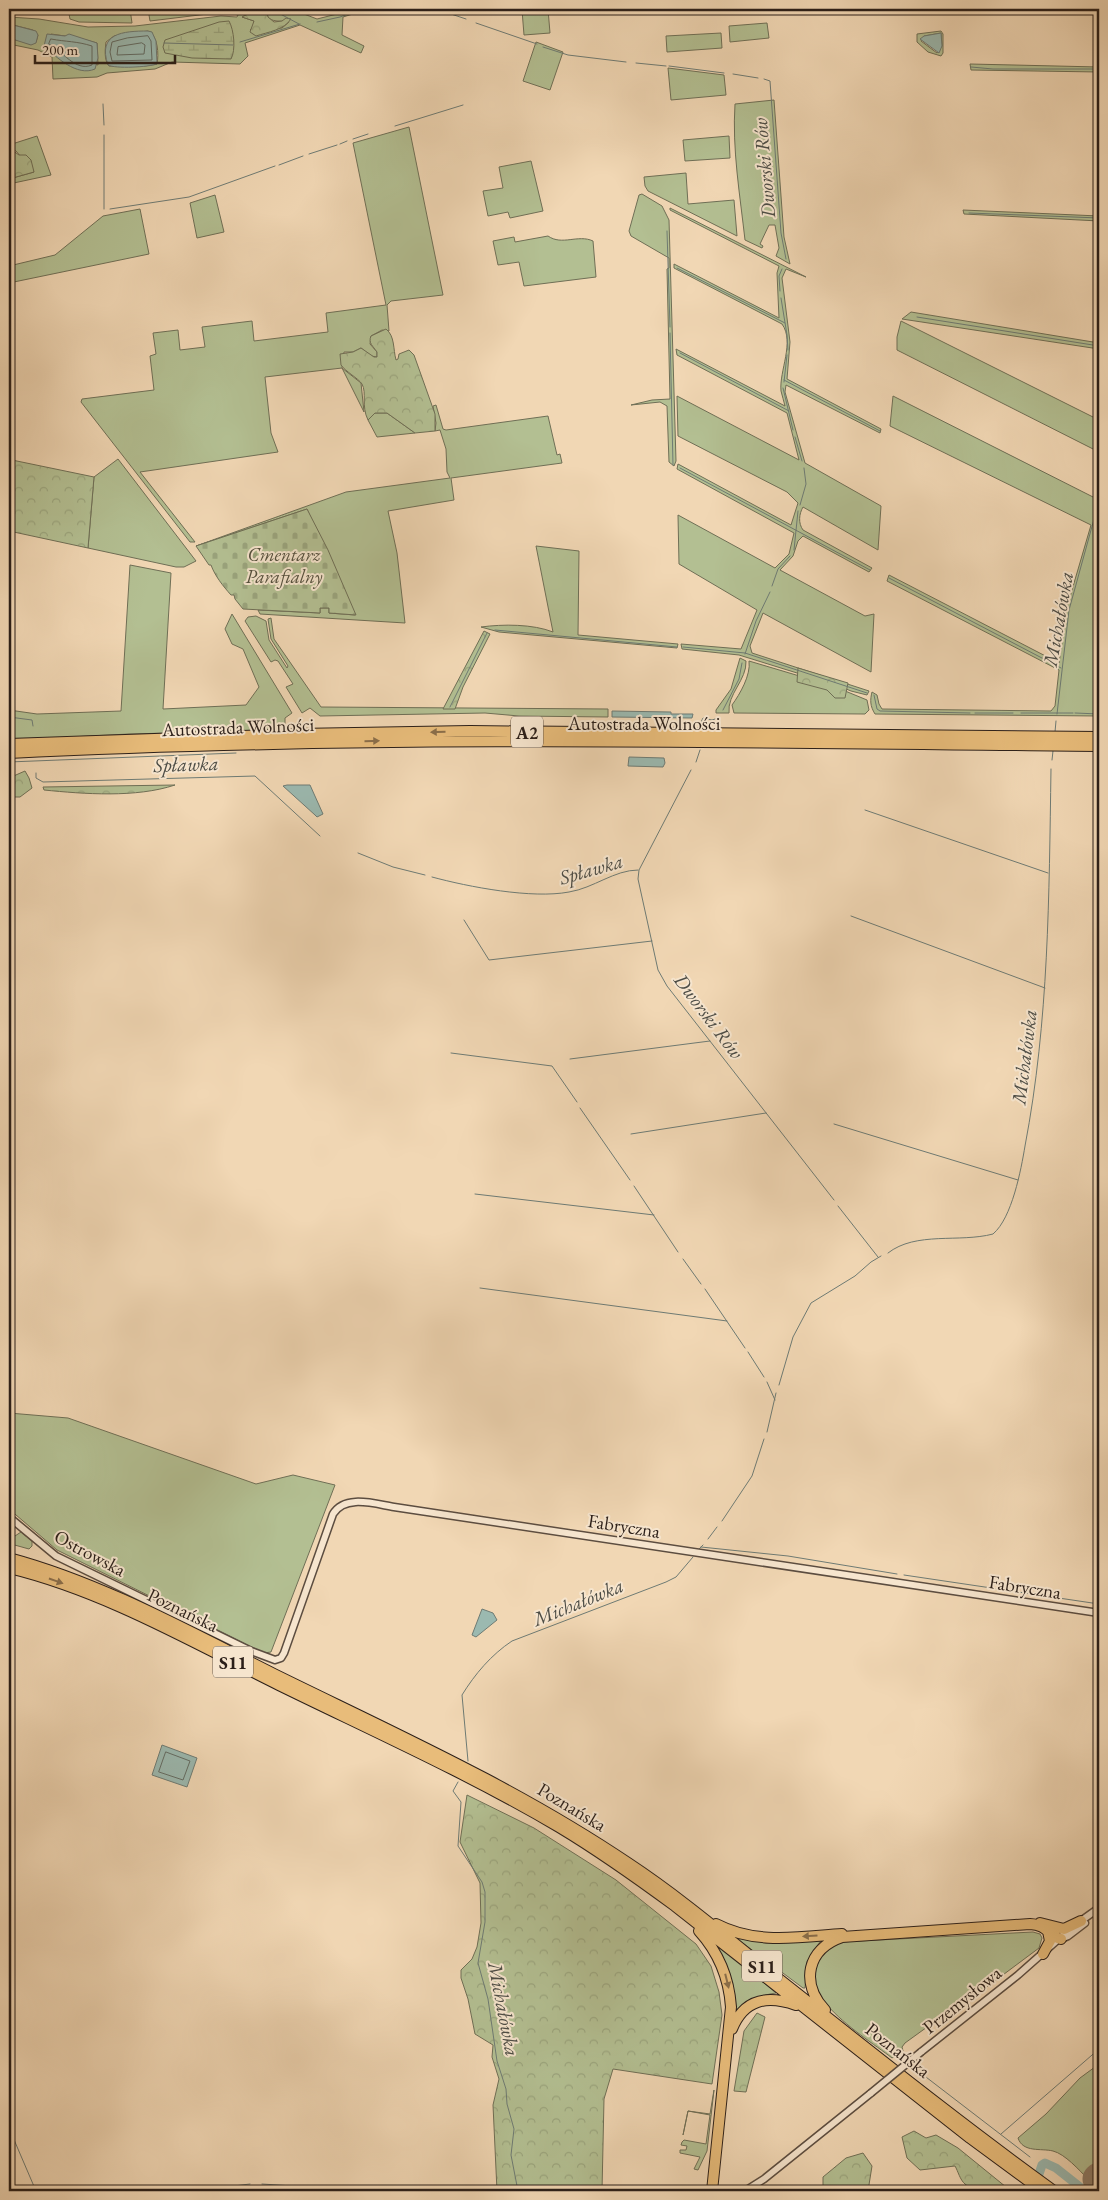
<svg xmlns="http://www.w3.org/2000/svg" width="1108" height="2200" font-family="'EB Garamond',serif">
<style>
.green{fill:#b3bf92;stroke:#6f6f56;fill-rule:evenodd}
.forest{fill:url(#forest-crowns);stroke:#6f6f56}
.wetland{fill:url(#wetland-marsh);stroke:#6f6f56}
.cemetery{fill:url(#cemetery-stones);stroke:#6f6f56}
.water{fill:#9bb9b0;stroke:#6e7b74}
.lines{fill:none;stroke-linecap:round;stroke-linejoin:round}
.shore{stroke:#636c64;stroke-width:1}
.stream{stroke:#6e7b74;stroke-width:1}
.river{stroke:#9bb9b0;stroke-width:9}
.runway{stroke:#8e7b66;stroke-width:31}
.minor-casing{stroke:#5c4d40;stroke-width:9}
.highway-casing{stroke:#2b1f19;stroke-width:12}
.minor{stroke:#f6e5ce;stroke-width:6}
.highway{stroke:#e8bc7a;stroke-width:10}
.minor-bridge-casing{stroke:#5c4d40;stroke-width:9;stroke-linecap:butt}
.minor-bridge{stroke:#f6e5ce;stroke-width:6}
.oneway{fill:#8a6e4a}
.labels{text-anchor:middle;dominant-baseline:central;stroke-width:4;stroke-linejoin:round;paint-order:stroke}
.shield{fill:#f6e5ce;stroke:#685a4f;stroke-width:1}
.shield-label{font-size:18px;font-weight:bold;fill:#2b1f19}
.park-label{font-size:19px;font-style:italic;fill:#544f3d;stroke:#f6e5ce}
.street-label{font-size:19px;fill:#2b1f19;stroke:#f6e5ce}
.water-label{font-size:20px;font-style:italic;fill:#4d4d46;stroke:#f6e5ce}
</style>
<defs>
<pattern id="forest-crowns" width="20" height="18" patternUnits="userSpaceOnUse" patternTransform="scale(1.25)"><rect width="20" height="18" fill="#b3bf92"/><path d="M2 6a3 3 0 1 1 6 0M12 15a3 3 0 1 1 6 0" fill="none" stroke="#9aa47d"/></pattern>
<pattern id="wetland-marsh" width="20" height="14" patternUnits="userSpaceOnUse" patternTransform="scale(1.25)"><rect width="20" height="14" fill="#b3bf92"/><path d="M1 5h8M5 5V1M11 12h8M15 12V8" fill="none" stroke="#9aa47d"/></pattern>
<pattern id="cemetery-stones" width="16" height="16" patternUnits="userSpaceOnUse" patternTransform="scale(1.25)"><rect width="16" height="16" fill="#b3bf92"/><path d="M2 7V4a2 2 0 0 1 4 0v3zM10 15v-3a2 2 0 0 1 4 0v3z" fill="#9aa47d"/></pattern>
</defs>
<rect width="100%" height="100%" fill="#f1d7b4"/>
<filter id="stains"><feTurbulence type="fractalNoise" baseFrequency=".004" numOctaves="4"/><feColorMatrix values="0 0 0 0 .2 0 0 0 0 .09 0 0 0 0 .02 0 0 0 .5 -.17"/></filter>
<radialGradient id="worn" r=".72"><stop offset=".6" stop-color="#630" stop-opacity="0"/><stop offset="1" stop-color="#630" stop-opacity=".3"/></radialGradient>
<path class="green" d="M68 9H130L132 23 79 22 70 19Z
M148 9H251L248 14 242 17 254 21V26L250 30 282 28 289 22C278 20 266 24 266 9H291L317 19 357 9H369L343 17 342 35 364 46 361 53 300 25 245 43 248 56 240 64 172 62 155 69 107 73 97 77 53 79 52 57 38 50 9 44V38L29 43 36 42 38 35 33 30 9 24V17L39 19 88 27 135 26 221 16 237 17 238 15 224 12 150 21ZM148 31C158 36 159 54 157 64L145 66H109C104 60 105 50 106 42L114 36ZM51 34 79 38 97 43 98 65 55 54 50 50Z
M548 9 550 33 524 35 522 10Z
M767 23 769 38 730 42 729 26Z
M941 31 943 34V53L941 56 928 52 917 42V34ZM941 33 942 46 937 53 921 41 924 36Z
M721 33 722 48 667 52 666 36Z
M536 42 563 52 550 90 523 81Z
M970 64 1099 67V72L971 70Z
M668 68 724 75 726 95 671 100Z
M774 100 784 237 790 264 776 256 779 248 775 225H769L760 244 763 246 762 248 745 240C740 195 732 149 735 104Z
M409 127 443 295 391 301 387 305 389 331 382 330 371 336 370 344 377 352V357L371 356 361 348 353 352H344L342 368 361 383 364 412 342 368 265 377 271 433 278 452 140 472 195 542H190L81 402 82 399 154 390 150 356 156 354 153 333 178 330 180 350 205 347 202 327 252 321 254 341 328 332 326 313 386 305 353 143Z
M37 136 51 175 9 184V179L34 172 16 151 9 148V145Z
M729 136 730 158 685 161 683 140Z
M531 161 543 211 510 218 508 212 488 216 483 191 503 188 499 167Z
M686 173 688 204 734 200 737 236 648 191 645 186 644 177Z
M642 194 662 206 669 220 676 461 674 466 669 462 667 406 660 402 631 405 652 400 670 399 667 269 669 268V258L631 236 629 231 639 195Z
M215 195 224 232 197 238 190 203Z
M670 208 806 277 786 269 782 278 790 342 787 379 881 429 880 433 786 385 785 392 805 463 881 506 878 550 803 507C799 514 798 523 803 530L872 568 869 572 803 536 798 541 793 556 780 570 865 616 874 614 871 672 763 613 750 646 752 653 869 691 867 695 851 691 839 686 739 655 682 649 681 644 741 649 757 610 679 564 678 515 775 568 789 554 794 533 677 469 678 464 791 525 798 503 787 492 678 436 677 396 799 460 787 413 677 355 676 349 785 406C784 401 782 396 781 391 779 371 795 342 782 324L674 268V264L779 318 777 273 779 266 670 210Z
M140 209 149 254 9 283V266L55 255 103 216Z
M963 210 1099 216V221L964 214Z
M548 236C562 246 578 234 593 241L596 277 524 286 519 262 498 265 493 241 514 237 515 242Z
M911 312 1099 343V349L902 319Z
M901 321 1099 420V452L897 350V337Z
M893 396 1097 499 1099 489V716L875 714C870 706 870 700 872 692L877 695 879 704 882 709 1051 711 1055 706 1059 670 887 581 889 575 1059 663 1067 607 1091 525 890 426Z
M436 405 443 429 446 430 548 416 557 455 560 454 562 463 451 478 454 500 388 511 397 553 405 623 260 614 258 610 320 613V608H329V613L355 615 307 509 196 546 346 492 450 478 447 472 446 449 440 430 435 431 436 423 433 406Z
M375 413H387L415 433 377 437 368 420Z
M118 459 196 561 184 567H176L88 548 94 477Z
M536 546 579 551 578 635 678 644 677 648 499 632 481 627C503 624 533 624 553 632Z
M130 565 171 573 163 709 246 705 259 687 243 649 232 644 225 629 232 614 292 713 285 718V730L129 734 9 740V710L37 714 121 711Z
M256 616 266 621 269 640 287 668 288 666 271 639 268 619 271 618 274 639 321 707 608 709V717L519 716 485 713 320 716 310 708 302 713 286 687 293 684 278 661 275 660 271 662 245 621 248 617Z
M740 658 746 661C747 680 727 694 729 713H716V710L731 689Z
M749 661 833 686 867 700 869 710 865 714 734 713 732 705C740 694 751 675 749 661Z
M9 1413 68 1418 256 1484 293 1475 335 1485 271 1652 264 1653 57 1550 9 1509Z
M21 1532 32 1541V1546L29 1549 11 1544 12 1538Z
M1033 1932 1040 1934 1042 1938 1039 1948 964 2004H959L905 2043 902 2047 903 2051 892 2058C860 2033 768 1980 840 1942Z
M732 1935 766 1943 821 1940 807 1962 805 1988H803Z
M716 1943 776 1993C759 1995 749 2002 736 2013L734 2011 714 1944Z
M1099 2064V2166L1088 2179C1079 2170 1065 2154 1053 2151 1041 2148 1023 2153 1018 2138L1046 2114 1080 2078Z
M714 2090 707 2151 698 2170 694 2169 700 2157 680 2153V2150H686L687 2146 681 2145 682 2142 684 2140 706 2144 710 2115 688 2111 683 2135 688 2111 710 2114Z"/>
<path class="forest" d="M251 9H266L268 17 274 22 282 21 286 18 291 19C284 30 268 32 256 36L250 32 254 21 242 17 248 14Z
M9 148 19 155H26L31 160 34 172 9 179Z
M386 329C395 336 393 349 396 360L398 359 399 354 409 350 414 355 435 414V431L415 433 387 413H375L368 420C361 406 367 393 362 384 358 378 346 372 341 365L340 354 353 352 361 348 374 357H377V352C373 346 368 343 371 336Z
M12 460 94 477 88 548 9 531Z
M484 631 490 634 463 687 455 709H443Z
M798 668 848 683 845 698H835L827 690 797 682Z
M25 771 29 778 32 788 20 797H9V778Z
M175 785C136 798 84 794 44 790L43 787Z
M467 1795 534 1828 616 1880 696 1944 711 1966 719 1992 722 2015 712 2084 613 2069 604 2099 602 2191H497L493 2105 499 2079 492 2057 493 2045 475 2034 468 1999 461 1978V1970L472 1959 477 1947 481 1923 480 1883 460 1842Z
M757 2013 765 2017 746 2092 734 2091 744 2031Z
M914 2131 926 2138 936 2135 958 2148 1006 2187C993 2193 976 2194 965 2184 960 2180 958 2171 955 2166L920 2170 907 2158 902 2137Z
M863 2153 872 2166 868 2191H823V2177L846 2158Z"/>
<path class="wetland" d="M229 21C234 30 236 50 231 59L192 58 165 53 163 47 165 40 219 22Z"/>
<path class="cemetery" d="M307 509 328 550 356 615 329 613V608H320V613L243 609 235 599 234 595H231C223 586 215 576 211 565H209L196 546Z"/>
<path class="water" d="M9 24 36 31 38 35 36 43 31 45 9 38Z
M148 31 152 32 156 41 157 64C149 67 115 69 108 65 97 33 123 31 148 31Z
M941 33 942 46 939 53 920 39 924 36Z
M47 34 65 36 69 34 97 43 98 58 95 69C77 77 56 57 44 46Z
M612 711 671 712V714H693L692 718 612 717Z
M629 757 664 758 665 763 663 767 628 766Z
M287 785H310L323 814 317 817 315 815 283 786Z
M482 1609 493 1613 497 1620 476 1637 472 1635Z
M162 1745 197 1758 187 1787 152 1775Z"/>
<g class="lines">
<path class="shore" d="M148 36 151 41 152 60 112 61 110 52 112 42 127 38Z
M51 39C67 42 76 41 92 46V65C75 72 63 51 49 44Z
M142 43 145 45 144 54 117 55 118 47Z
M166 1752 190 1761 183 1780 159 1772Z"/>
<path class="stream" d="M271 9 299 24
M436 9 466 19
M317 22 340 17 362 9
M476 23 537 44
M240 42 300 24
M164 43 233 45
M543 47 568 55 626 62
M636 63 666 66
M669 66 724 73
M971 67 993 69H1099
M733 74 758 78
M764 79 770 81 781 233 786 259
M103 104 104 125
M395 126 463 105
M104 135V209
M353 139 368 134
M340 144 347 141
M309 154 337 145
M279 165 303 156
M110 209 189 197 275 166
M969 213 1099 218
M667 231 670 327
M677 268 785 323
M780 291 779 276 782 269
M781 298 787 335 788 350
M917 317 1099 346
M670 333 673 465
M680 353 789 411
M784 380 880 431
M784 382 787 355
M783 388 793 430
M795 437 802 461
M680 468 870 570
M800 505 806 484 804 468
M794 550 798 511
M889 578 1061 668
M772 586 778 569 790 556
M495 630 677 647
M683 647 745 653 867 693
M745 654 756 621 770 592
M874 695 877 709 880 711 970 713
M450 707 487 633
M723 710 739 679 742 663
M975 713H1013
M1021 713H1073
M1075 713 1099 714
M1057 714 1069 610 1099 501
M9 717 32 720 33 726
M700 724 703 718 712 720 718 718
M1055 732 1056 721
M1052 760 1053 751
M9 762 236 753
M696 762 700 750
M691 770 639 870 638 879 658 970 667 986 834 1200
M36 773V778L43 782 255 776 320 836
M865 810 1048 873
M358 853 393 867 425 875
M432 877C469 887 532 899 569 892 594 888 614 870 638 870
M851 916 1045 988
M464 920 489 960 652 941
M451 1053 552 1066 577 1102
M570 1059 710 1041
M580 1108 630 1180
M834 1124 1018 1180
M631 1134 766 1113
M634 1186 678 1252
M475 1194 654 1215
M838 1206 878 1257
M888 1253C916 1231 959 1243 993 1234 1012 1218 1021 1170 1025 1146 1049 1020 1049 896 1051 769
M683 1259 701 1284
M480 1288 727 1321
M705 1289 745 1348
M748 1352 764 1377
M767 1382 775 1400
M779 1385 793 1337 811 1303 855 1276 871 1262 881 1256
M767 1432 776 1393
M722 1521 752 1476 764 1439
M708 1539 717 1527
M701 1547 788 1556 897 1574
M699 1549 703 1545
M904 1575 1099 1604
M468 1761 462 1695C475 1674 491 1655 512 1641L666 1582 676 1577 693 1557
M458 1782 453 1791 461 1802 458 1846 482 1882 485 1892V1922L478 1963 488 1999 497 2061 506 2089 507 2104 514 2129 511 2155 518 2191
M922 2074 1030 2157
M9 2128 36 2191
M1001 2134 1099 2049
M262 2184 369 2191
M194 2191 250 2184"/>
<path class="river" d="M1027 2191 1039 2174 1042 2165 1045 2163 1056 2168 1085 2191"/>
<path class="runway" d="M1098 2179 1099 2178"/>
<defs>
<path id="minor" d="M9 1517 56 1556 251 1651 275 1660 281 1658 284 1653 333 1514C345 1494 375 1504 394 1507L1099 1613
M1078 1923 1099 1908
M1061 1939 1068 1936 1085 1923
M921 2052 1018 1975 1070 1929
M745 2191 764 2179 871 2093"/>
<path id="highway" d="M9 744 297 734 470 731 1099 737
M9 753C372 735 736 742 1099 746
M9 1558C102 1583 188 1631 274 1674 394 1733 517 1788 628 1863 678 1896 724 1935 770 1972 864 2046 957 2121 1054 2191
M9 1568C104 1591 192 1642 279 1685 373 1731 469 1774 559 1827 599 1851 637 1878 675 1906L970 2138 1042 2191
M1040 1923 1064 1929 1081 1921
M716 1924C756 1945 799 1937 842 1934
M699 1931C719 1953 729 1978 731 2007L712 2191
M1043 1954 1050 1941 1048 1931
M825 2010C800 1983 807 1949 842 1937L1030 1924C1049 1925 1047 1936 1061 1939
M732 2029C744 1999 767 1995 796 2005"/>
</defs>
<use href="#minor" class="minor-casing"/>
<use href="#highway" class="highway-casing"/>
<use href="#minor" class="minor"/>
<use href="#highway" class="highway"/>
<defs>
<path id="minor-bridge" d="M871 2093 921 2052"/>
</defs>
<use href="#minor-bridge" class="minor-bridge-casing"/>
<use href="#minor-bridge" class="minor-bridge"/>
</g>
<defs><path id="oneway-solid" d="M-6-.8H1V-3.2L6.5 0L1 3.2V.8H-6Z" transform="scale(1.25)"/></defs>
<g class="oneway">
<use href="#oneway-solid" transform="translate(438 732) rotate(179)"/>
<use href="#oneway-solid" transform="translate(372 741) rotate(-1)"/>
<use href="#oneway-solid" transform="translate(56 1581) rotate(19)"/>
<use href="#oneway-solid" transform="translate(810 1936) rotate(176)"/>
<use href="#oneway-solid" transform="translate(727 1981) rotate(76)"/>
</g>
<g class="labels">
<g class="shield">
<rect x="511" y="716.5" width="32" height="31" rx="4"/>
<rect x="213" y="1646.5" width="40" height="31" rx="4"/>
<rect x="742" y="1950.5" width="40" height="31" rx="4"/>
</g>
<g class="shield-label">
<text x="527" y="732">A2</text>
<text x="233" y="1662">S11</text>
<text x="762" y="1966">S11</text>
</g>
<g class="park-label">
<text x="284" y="554">Cmentarz<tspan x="284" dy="22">Parafialny</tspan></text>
</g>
<g class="street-label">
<text x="644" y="723">Autostrada Wolności</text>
<text transform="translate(238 727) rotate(-2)">Autostrada Wolności</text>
<text transform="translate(624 1526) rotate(9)">Fabryczna</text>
<text transform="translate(90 1553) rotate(28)">Ostrowska</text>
<text transform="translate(1025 1587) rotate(9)">Fabryczna</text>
<text transform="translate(183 1610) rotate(26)">Poznańska</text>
<text transform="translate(572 1807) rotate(31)">Poznańska</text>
<text transform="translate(962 2000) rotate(-39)">Przemysłowa</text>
<text transform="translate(898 2050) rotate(38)">Poznańska</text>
</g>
<g class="water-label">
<text transform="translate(764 168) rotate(-95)">Dworski Rów</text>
<text transform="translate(1058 619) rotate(-80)">Michałówka</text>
<text transform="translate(186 764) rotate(-2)">Spławka</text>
<text transform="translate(591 869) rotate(-16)">Spławka</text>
<text transform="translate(709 1016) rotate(53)">Dworski Rów</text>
<text transform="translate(1024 1057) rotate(-83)">Michałówka</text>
<text transform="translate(578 1602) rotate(-22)">Michałówka</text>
<text transform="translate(504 2009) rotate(79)">Michałówka</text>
</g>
</g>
<rect width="1108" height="2200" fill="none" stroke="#f1d7b4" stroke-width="30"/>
<rect x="10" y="10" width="1088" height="2180" fill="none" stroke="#2b1f19" stroke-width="2.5"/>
<rect x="15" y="15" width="1078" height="2170" fill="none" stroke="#2b1f19"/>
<path d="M35 55v8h140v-8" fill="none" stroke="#2b1f19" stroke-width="2.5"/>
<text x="42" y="55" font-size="15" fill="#2b1f19" stroke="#f6e5ce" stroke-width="4" paint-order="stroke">200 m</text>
<rect width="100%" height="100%" filter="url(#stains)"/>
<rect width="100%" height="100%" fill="url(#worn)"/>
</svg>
